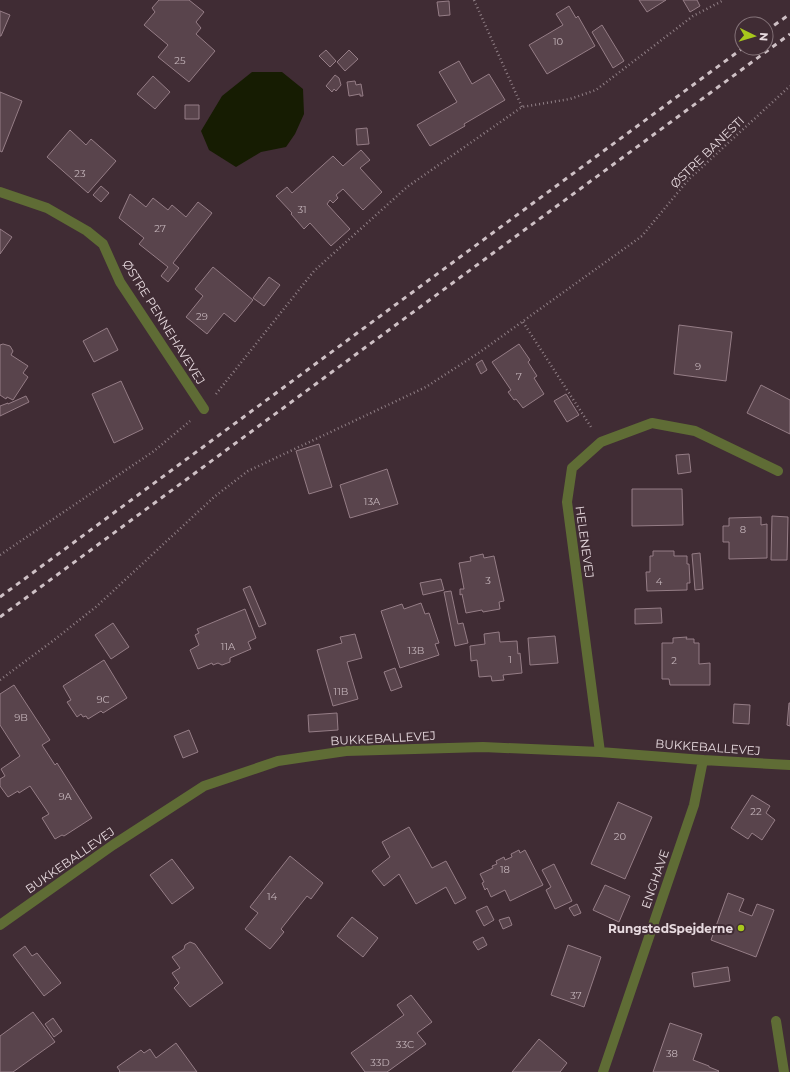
<svg xmlns="http://www.w3.org/2000/svg" width="790" height="1072" font-family="Montserrat,sans-serif">
<style>
.water{fill:#161c02}
.building{fill:#59444c;stroke:#957d86}
.lines{fill:none;stroke-linecap:round;stroke-linejoin:round}
.path{stroke:#918087;stroke-width:2.5;stroke-dasharray:1 3;stroke-linecap:butt}
.service{stroke:#5f6c35;stroke-width:10}
.minor{stroke:#5f6c35;stroke-width:10}
.rail{stroke:#cec0c5;stroke-width:3;stroke-dasharray:5 5;stroke-linecap:butt}
.poi-dot{fill:#a8c71c;stroke:#402c34;stroke-width:1.5}
.labels{text-anchor:middle;dominant-baseline:central;stroke-width:4;stroke-linejoin:round;paint-order:stroke}
.number-label{font-size:10px;fill:#c4b4ba}
.street-label{font-size:12px;fill:#e7dadf;stroke:#402c34}
.poi-label{font-size:12px;font-weight:bold;fill:#e7dadf;stroke:#402c34;text-anchor:end}
</style>
<rect width="100%" height="100%" fill="#402c34"/>
<path class="water" d="M252 72H282L303 89 304 114 295 134 286 147 261 152 236 167 209 150 201 131 222 96Z"/>
<path class="building" d="M159 0H189L204 12 196 22 201 28 196 34 215 51 189 82 158 57 168 45 144 25 155 12 152 8Z
M639 0H666L647 12Z
M683 0H697L700 6 690 12Z
M449 1 450 15 439 16 437 2Z
M569 6 576 18 578 16 595 46 547 74 529 45 563 25 556 14Z
M0 11 10 15 1 36H0Z
M602 25 624 61 613 68 592 32Z
M326 50 336 61 330 67 319 56Z
M349 50 358 59 345 71 337 62Z
M459 61 472 84 489 74 505 100 464 124 465 126 430 146 417 125 457 102 439 72Z
M335 75 339 78 341 85 336 91 334 89 332 92 326 86Z
M153 76 170 92 155 109 137 94Z
M355 81 356 85 361 84 363 96H360V94L349 96 347 82Z
M0 92 22 101 2 152 0 151Z
M185 105H199V119H185Z
M367 128 369 144 357 145 356 129Z
M70 130 86 145 91 139 116 161 88 193 47 157Z
M361 150 370 160 360 168 382 192 363 210 343 189 336 195 338 198 333 203 330 200 327 204 350 229 331 246 310 223 304 229 291 214 292 213 276 196 287 187 292 193 333 156 343 166Z
M101 186 109 193 101 202 93 195Z
M130 194 146 207 153 198 168 210 172 205 186 217 198 202 212 213 173 263 179 268 168 282 161 276 168 267 139 244 144 238 119 218Z
M0 229 12 237 0 254Z
M213 267 253 300 235 322 224 313 207 334 186 317 203 296 195 289Z
M269 277 280 285 264 306 253 298Z
M679 325 732 332 726 381 674 374Z
M107 328 118 350 94 362 83 341Z
M3 344 10 346 13 351 11 355 28 366 23 373 28 377 13 400 7 397 6 399 0 395V345Z
M519 344 530 360 528 362 537 376 534 378 544 394 523 408 516 399 514 400 508 392 511 390 492 362Z
M482 360 487 370 481 374 476 364Z
M121 381 143 429 114 443 92 394Z
M761 385 790 400V434L747 413Z
M566 394 579 415 567 422 554 401Z
M26 396 29 402 0 416V406L8 403V404Z
M319 444 332 487 309 494 296 451Z
M689 454 691 472 678 474 676 455Z
M387 469 398 504 350 518 340 485Z
M632 489H682L683 525 632 526Z
M772 516 788 517 787 560H771Z
M761 517V525L767 524V558L729 559V542H723V526H729V518Z
M653 551H674V556H687V564H689L690 583H687V590L647 591 646 572H650V556H653Z
M700 553 703 589 695 590 692 554Z
M483 554 484 558 494 556 504 601 499 602 500 609 483 612 482 610 466 613 462 594 460 595V589H464L459 563 471 561 470 557Z
M441 579 444 590 423 595 420 583Z
M250 586 266 624 259 627 243 589Z
M451 591 458 624 463 623 468 643 455 646 444 592Z
M421 603 425 614 429 613 439 643 435 644 439 655 400 668 381 611 402 604 404 609Z
M661 608 662 623 635 624V609Z
M245 609 256 638 248 642 251 649 230 658V662L222 665 218 663 213 665 212 663 198 669 190 650 199 645 195 635 199 633 197 629Z
M113 623 129 647 111 659 95 635Z
M499 632 500 642 517 641 518 654 520 653 522 673 503 675 504 680 492 681 491 676 479 677 477 660 471 661 470 646 485 644 484 634Z
M355 634 362 658 347 662 358 699 333 706 317 650 342 643 340 637Z
M555 636 558 663 530 665 528 638Z
M687 637 686 639H694V643H699V664L710 663V685H670L669 679H662V643H673V638Z
M104 660 127 698 103 713 101 711 88 719 86 716 83 717 81 714 77 717 67 702 71 700 63 686Z
M395 668 402 687 391 691 384 672Z
M14 685 50 740 42 745 55 765 57 763 92 818 64 836 62 835 55 839 42 818 49 814 30 786 19 793 18 791 8 797 0 786V779L5 776 1 769 20 756 0 725V694Z
M789 703H790V726L787 725Z
M734 704 750 705 749 724 733 723Z
M337 713 338 730 309 732 308 715Z
M189 730 198 752 183 758 174 736Z
M752 795 770 806 766 813 775 820 762 840 752 833 748 839 731 828Z
M618 802 652 817 625 879 591 864Z
M409 827 432 868 446 861 466 898 455 904 446 887 416 904 399 874 384 886 372 871 390 857 382 842Z
M519 850 520 853 525 850 543 885 510 901 505 890 491 897 487 888 485 890 482 883 484 882 480 874 493 868 492 866 497 864 496 861 504 857 505 860 512 857 511 854Z
M290 856 323 883 311 899 307 896 281 929 284 932 270 949 245 929 258 913 250 907Z
M172 859 194 888 172 904 150 875Z
M554 864 572 901 555 909 546 890 551 887 542 870Z
M605 885 630 896 619 922 593 910Z
M728 893 744 899 739 911 752 916 757 904 774 910 756 957 711 940Z
M577 904 581 913 574 916 569 908Z
M487 906 494 920 484 926 476 911Z
M352 917 378 938 363 957 337 936Z
M509 917 512 925 503 929 499 920Z
M483 937 487 945 478 950 473 942Z
M190 942 195 944 223 983 190 1007 174 988 179 983 172 973 180 968 172 957 184 949 185 945Z
M568 945 601 957 584 1007 551 995Z
M25 946 32 956 37 953 61 983 44 996 13 955Z
M728 967 730 981 694 987 692 973Z
M411 995 432 1022 417 1033 426 1044 387 1072H365L351 1053 404 1015 397 1005Z
M33 1012 55 1042 13 1072H0V1036Z
M53 1018 62 1031 54 1037 45 1024Z
M670 1023 702 1034 693 1060 709 1066V1067L719 1071 718 1072H653Z
M539 1039 567 1063 560 1072H512Z
M176 1043 197 1072H119L120 1071 117 1067 141 1050 144 1053 150 1049 156 1058Z"/>
<g class="lines">
<path class="path" d="M474 0 522 107
M523 322 591 427
M216 394 314 271 407 187 522 107 570 99 596 90 693 16 724 0
M0 555 154 451 190 421
M0 680 54 640 97 606 214 497 248 471 426 387 480 352 642 236 688 180 790 86"/>
<path class="service" d="M776 1021 784 1072"/>
<path class="minor" d="M0 192 47 208 87 231 103 244 120 282 204 409
M600 752 567 502 572 468 601 442 652 423 695 431 778 471
M0 925 113 845 204 786 278 761 346 751 483 747 600 752 703 760 790 765
M603 1072 694 805 703 760"/>
<path class="rail" d="M766 31 790 14
M0 597 743 48
M0 617 790 34"/>
</g>
<circle class="poi-dot" cx="741" cy="928" r="4"/>
<g class="labels">
<g class="number-label">
<text x="558" y="41">10</text>
<text x="180" y="60">25</text>
<text x="80" y="173">23</text>
<text x="302" y="209">31</text>
<text x="160" y="228">27</text>
<text x="202" y="316">29</text>
<text x="698" y="366">9</text>
<text x="519" y="376">7</text>
<text x="372" y="501">13A</text>
<text x="743" y="529">8</text>
<text x="488" y="580">3</text>
<text x="659" y="581">4</text>
<text x="228" y="646">11A</text>
<text x="416" y="650">13B</text>
<text x="510" y="659">1</text>
<text x="674" y="660">2</text>
<text x="341" y="691">11B</text>
<text x="103" y="699">9C</text>
<text x="21" y="717">9B</text>
<text x="65" y="796">9A</text>
<text x="756" y="811">22</text>
<text x="620" y="836">20</text>
<text x="505" y="869">18</text>
<text x="272" y="896">14</text>
<text x="576" y="995">37</text>
<text x="405" y="1044">33C</text>
<text x="672" y="1053">38</text>
<text x="380" y="1062">33D</text>
</g>
<g class="street-label">
<text transform="translate(707 152) rotate(-44)">ØSTRE BANESTI</text>
<text transform="translate(164 322) rotate(58)">ØSTRE PENNEHAVEVEJ</text>
<text transform="translate(585 542) rotate(82)">HELENEVEJ</text>
<text transform="translate(383 738) rotate(-3)">BUKKEBALLEVEJ</text>
<text transform="translate(708 747) rotate(4)">BUKKEBALLEVEJ</text>
<text transform="translate(70 860) rotate(-35)">BUKKEBALLEVEJ</text>
<text transform="translate(655 879) rotate(-71)">ENGHAVE</text>
</g>
<g class="poi-label">
<text x="733" y="928">RungstedSpejderne</text>
</g>
</g>
<g transform="translate(754 36) rotate(95)"><circle r="19" fill="#402c34" stroke="#837278"/>
<path d="M0-3L7 15L0 10L-7 15Z" fill="#a8c71c"/>
<text y="-6" font-size="11" font-weight="bold" text-anchor="middle" fill="#e7dadf">N</text>
</g>
</svg>
